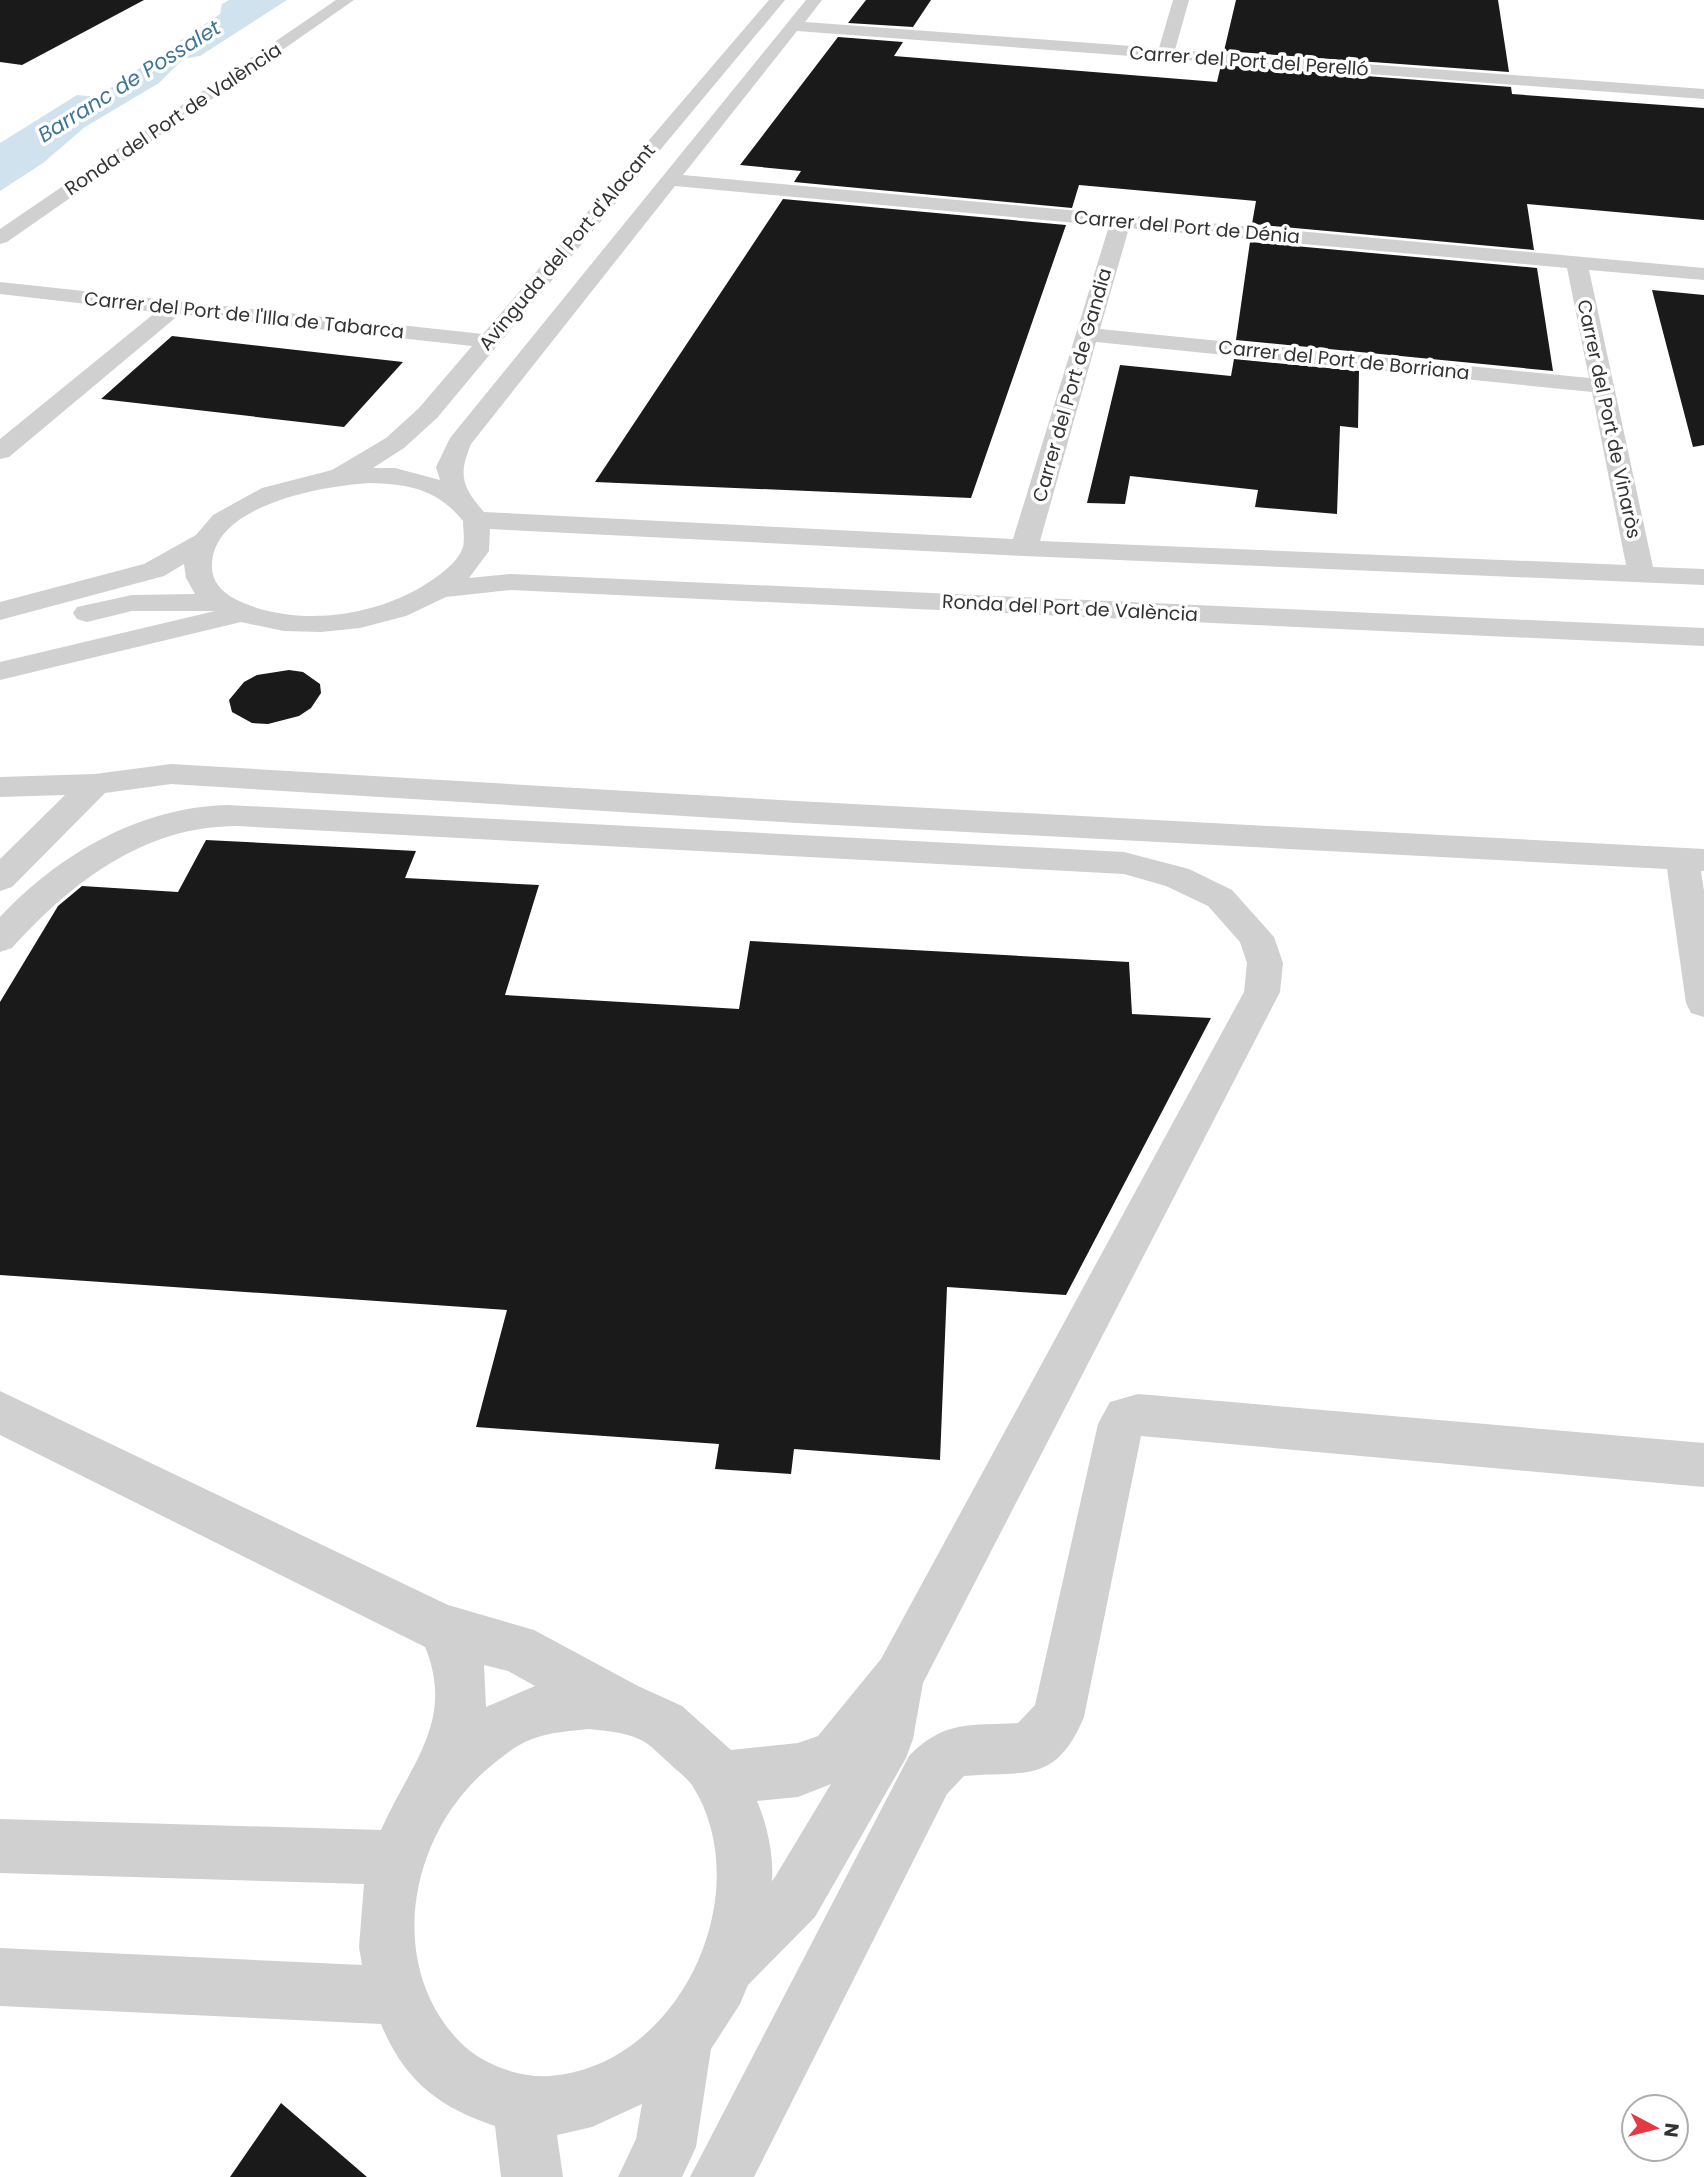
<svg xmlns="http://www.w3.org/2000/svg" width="1704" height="2177" font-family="Poppins,sans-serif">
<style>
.water{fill:#cfe2ee}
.building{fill:#1a1a1a}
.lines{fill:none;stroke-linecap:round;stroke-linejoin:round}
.minor{fill:#d0d0d0;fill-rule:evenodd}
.labels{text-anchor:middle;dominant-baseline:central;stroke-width:7;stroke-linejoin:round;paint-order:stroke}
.far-street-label{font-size:19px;fill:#333;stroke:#fff}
.far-water-label{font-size:21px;font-style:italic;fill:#3f7597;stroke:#fff}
</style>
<rect width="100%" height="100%" fill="#fff"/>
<path class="water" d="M229 0H287L200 56 183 59 159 83 85 127 43 163 0 191V143L77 95 97 97 220 14 222 4Z"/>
<path class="building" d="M0 0H144L22 65 0 62Z
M866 0H931L913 27 848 23Z
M1236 0H1498L1509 72 1224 51Z
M838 37 903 42 894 56 1217 82 1221 65 1511 87 1512 94 1704 108V220L1527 204 1534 250 1252 224 1256 201 1079 185 1072 208 794 182 801 171 740 165Z
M783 199 1066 225 971 498 595 482Z
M1250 242 1537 268 1553 371 1236 340Z
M1652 290 1704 295V445L1693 447Z
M172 336 403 362 344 427 101 399Z
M1234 359 1359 371 1358 428 1340 426 1337 514 1255 507 1258 490 1130 476 1125 504 1087 503 1120 365 1231 376Z
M289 670 303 672 320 684 321 693 311 708 299 716 268 724 252 723 232 712 229 700 244 682 257 675Z
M206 840 416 851 405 878 539 885 505 995 739 1009 750 941 1129 962 1132 1014 1211 1018 1066 1295 947 1287 940 1460 794 1449 791 1474 715 1469 719 1444 476 1427 507 1310 0 1275V1002L58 906 82 886 178 892Z
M281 2103 367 2177H230Z"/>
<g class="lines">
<path class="minor" d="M336 0H354L7 242 0 244V229Z
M769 0H785L437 418 404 448 373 468H395L440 480 436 467 450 438 806 0H822L805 22 1159 48 1173 0H1189L1175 50 1704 89V99L797 31 683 175 1704 268V280L1589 270 1653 567 1704 569V585L1024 556 490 529 489 551 469 578 511 574 1704 628V646L511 590 446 597 406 616 360 628 321 632 284 631 241 622 0 680V662L215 611H132L87 622 77 619 73 613 77 607 132 595 195 594 186 578 184 564 164 576 0 620V602L144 564 196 535 213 515 262 488 332 470 386 438 419 408 472 346 180 314 9 457 0 459V439L156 312 0 294V282L483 334ZM675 186 1109 226 1013 539 484 512C462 487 458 475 471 444ZM1129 228 1567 268 1589 378 1100 329ZM1096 342 1592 392 1626 565 1040 541ZM369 483C409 484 437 489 463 521 463 529 465 539 463 547 459 560 445 571 435 578 381 617 294 630 233 598 221 591 211 580 212 565 213 504 324 486 369 483Z
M171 764 797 801 1704 849V871H1701L1704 891V1017L1691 1013 1686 1003 1667 869 797 823 171 784 105 793 12 887 0 891V859L65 795 0 797V777L95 774Z
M228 805 1124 852 1189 869 1232 890 1274 937 1283 963 1280 992 923 1683 913 1739 906 1758 815 1917 748 1985 740 2004 711 2049 696 2147 682 2177H618L636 2139 642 2104 592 2127 557 2135 563 2177H501L495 2126C438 2107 404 2080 381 2024L0 2006V1948L362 1965 359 1947 364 1884 0 1873V1819L381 1830C409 1766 456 1721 425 1647L0 1435V1391L448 1605 534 1630 638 1686 682 1706 731 1750 798 1743 818 1736 881 1659 1244 992 1247 963 1240 942 1208 906 1166 886 1124 874 237 826C144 826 72 882 12 948L0 952V917C59 854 140 807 228 805ZM484 1665 508 1671 535 1686 486 1707ZM589 1729C606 1731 625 1732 641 1740 651 1745 660 1755 669 1763 676 1770 686 1777 692 1785 760 1892 680 2066 550 2076 518 2078 481 2064 459 2041 383 1961 411 1830 492 1765 504 1755 518 1744 532 1739 550 1732 570 1731 589 1729ZM831 1784 775 1877 772 1881C774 1856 767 1824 757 1801L798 1797Z
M1138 1394 1704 1443V1487L1141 1436 1084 1717C1055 1786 1024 1770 964 1776L947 1794 754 2177H690L909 1756C945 1719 972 1726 1018 1723L1035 1705 1098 1424 1110 1402Z"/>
</g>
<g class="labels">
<g class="far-street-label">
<text transform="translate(1249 61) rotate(4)">Carrer del Port del Perelló</text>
<text transform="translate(173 119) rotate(-34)">Ronda del Port de València</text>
<text transform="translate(1187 227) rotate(5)">Carrer del Port de Dénia</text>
<text transform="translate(567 247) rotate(-50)">Avinguda del Port d'Alacant</text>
<text transform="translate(244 315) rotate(6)">Carrer del Port de l'Illa de Tabarca</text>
<text transform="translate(1344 360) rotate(6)">Carrer del Port de Borriana</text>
<text transform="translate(1072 385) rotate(-74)">Carrer del Port de Gandia</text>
<text transform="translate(1609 419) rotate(78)">Carrer del Port de Vinaròs</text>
<text transform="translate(1070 608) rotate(3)">Ronda del Port de València</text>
</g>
<g class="far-water-label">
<text transform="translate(129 81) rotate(-32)">Barranc de Possalet</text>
</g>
</g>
<g transform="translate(1655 2128) rotate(97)"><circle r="33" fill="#ffffff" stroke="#adadad" stroke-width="2"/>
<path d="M0-5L12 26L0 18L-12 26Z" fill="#e63946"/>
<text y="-10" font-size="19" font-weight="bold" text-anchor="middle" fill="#333333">N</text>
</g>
</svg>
